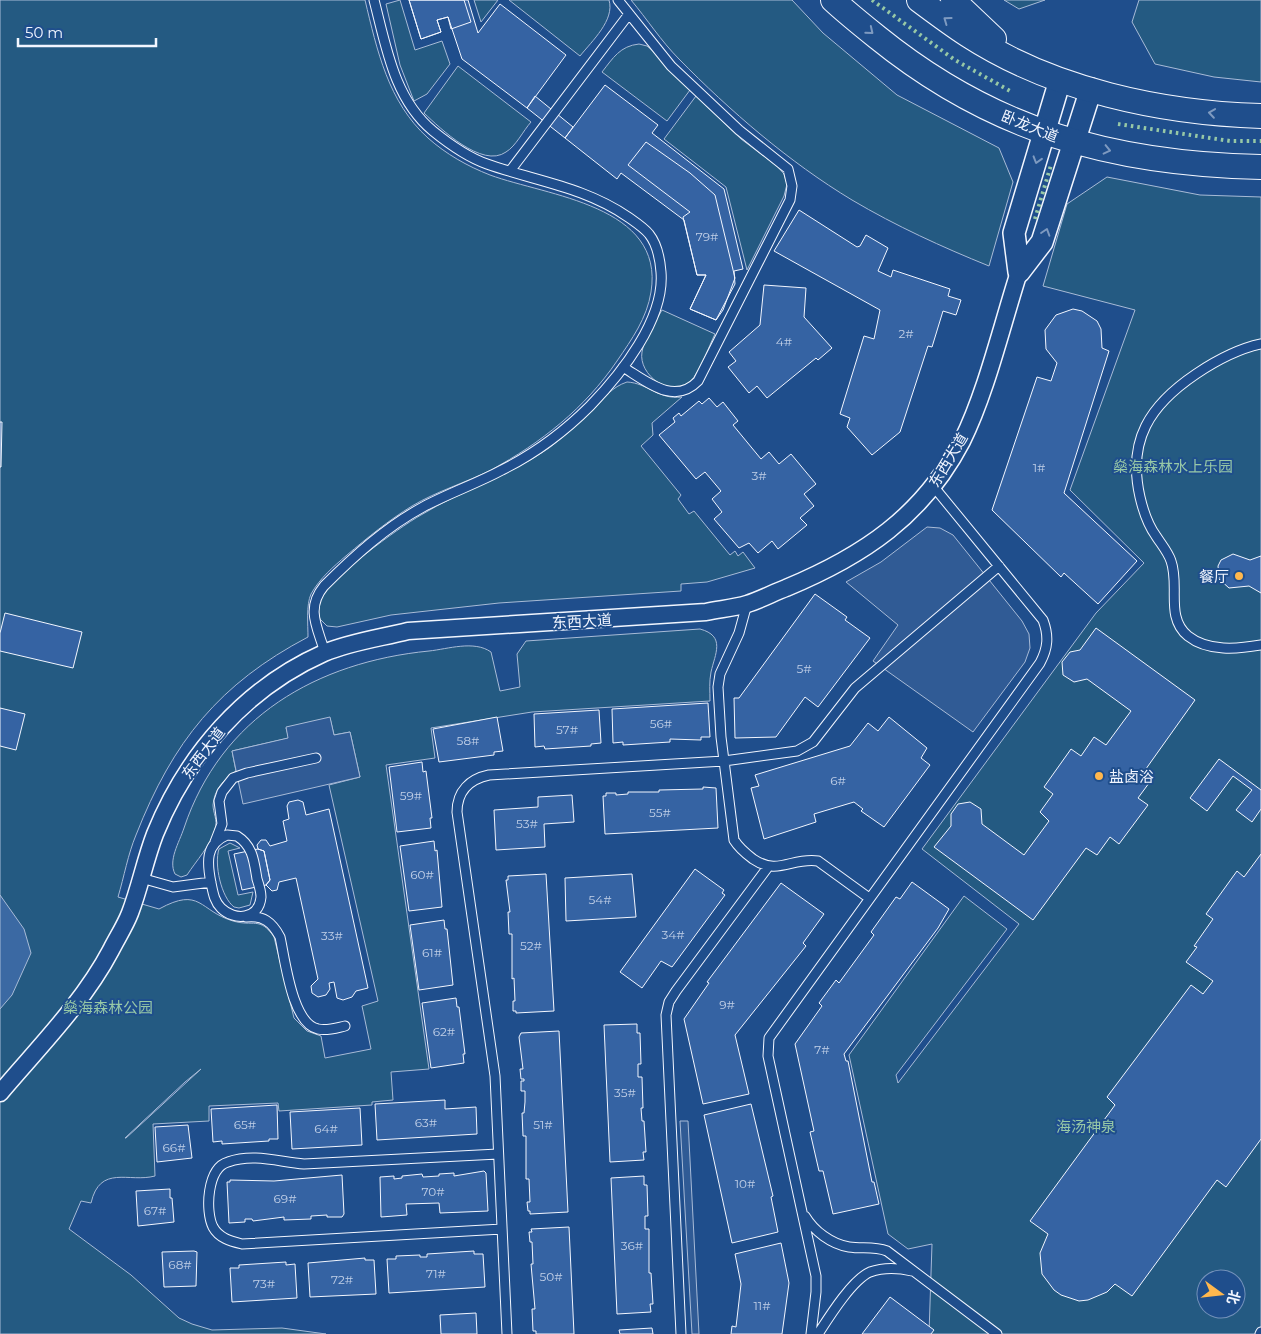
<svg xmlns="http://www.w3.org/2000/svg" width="1261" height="1334" font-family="Montserrat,'Noto Sans SC',sans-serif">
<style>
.green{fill:#245a82;stroke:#a8bbd7;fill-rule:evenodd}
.parking{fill:#305b95;stroke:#a8bbd7}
.water{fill:#3b69a3;stroke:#a8bbd7}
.building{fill:#3563a3;stroke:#f2f6ff}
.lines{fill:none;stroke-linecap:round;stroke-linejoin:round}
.service-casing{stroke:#f2f6ff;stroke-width:11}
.minor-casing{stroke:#f2f6ff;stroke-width:19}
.tertiary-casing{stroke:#f2f6ff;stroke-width:24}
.secondary-casing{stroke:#f2f6ff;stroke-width:26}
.service{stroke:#1f4e8c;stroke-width:9}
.minor{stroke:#1f4e8c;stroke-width:16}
.tertiary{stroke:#1f4e8c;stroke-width:21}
.secondary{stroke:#1f4e8c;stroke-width:24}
.hedge{stroke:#97c8a6;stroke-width:4;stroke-dasharray:2.5 4;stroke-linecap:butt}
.oneway{stroke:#7e9ac0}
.poi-dot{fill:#ffb74d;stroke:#1f4e8c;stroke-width:2}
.labels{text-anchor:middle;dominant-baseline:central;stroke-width:4;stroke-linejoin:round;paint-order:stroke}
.number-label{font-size:12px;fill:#c3d1e8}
.street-label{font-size:15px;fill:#f2f6ff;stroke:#1f4e8c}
.park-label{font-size:15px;fill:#97c8a6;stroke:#1f4e8c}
.poi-label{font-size:15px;fill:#f2f6ff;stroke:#1f4e8c;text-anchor:end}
</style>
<rect width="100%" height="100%" fill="#1f4e8c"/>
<path class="green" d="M0 0H365C377 50 388 102 428 138 446 154 467 166 490 175 547 196 665 205 651 292 647 318 632 339 617 361 585 408 541 443 491 470 465 483 437 491 412 506 389 520 367 538 347 555 333 567 320 578 311 594 306 605 308 625 308 637 219 684 173 741 136 835 128 854 124 877 118 897L159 909C201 886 199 911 233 921 253 927 260 916 274 937L294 1018 307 1031 321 1036 325 1058 371 1049 362 1006 378 1001 329 785 360 777 350 732 334 735 330 718 286 728 289 738 232 751 236 771C224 779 214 790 213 805 213 813 218 820 215 829 211 845 196 861 187 875L181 877 175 874C168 860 179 843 184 828 221 717 317 662 429 651 448 649 474 640 491 652L500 691 520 687 517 654 526 641 700 629C726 636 715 654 711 672 709 682 710 691 710 701L532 712 431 728 435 758 386 765 429 1069 391 1072 393 1100 372 1102V1105L279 1111 278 1103 209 1106V1121L153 1124 155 1176C129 1183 100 1164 91 1203L81 1201 69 1229 131 1275 179 1318 192 1324 212 1330 282 1328 326 1334H0ZM201 1069 126 1138H125L185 1082Z
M400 0 415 50 442 41 450 64 427 94 414 101 400 65 386 4Z
M474 0H498L481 22Z
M509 0H609C615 20 592 41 580 56Z
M631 0H792L823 33 897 95 999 148 1013 182 989 266C942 247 896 226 852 200 789 162 730 111 679 59 661 41 647 19 631 0Z
M1004 0H1045L1019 9Z
M1139 0H1261V82L1214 77 1155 64 1132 22Z
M639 44 647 46 653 51 690 90 667 121 602 72C613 58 620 46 639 44Z
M458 66 531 122C523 131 516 146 506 152 482 169 440 128 424 113Z
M696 96 741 139 777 166 784 174 787 184 784 196 747 270 726 187 664 139Z
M1107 177 1200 195 1261 197V1334H929L932 1244 908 1249 888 1234 849 1055 964 896 1007 929 896 1075 898 1083 1019 924 922 849 1096 613 1144 563 1070 490 1135 310 1043 286 1067 204ZM1206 1279H1236V1309H1206Z
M662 310 715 334C709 346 700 372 690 382 671 399 638 375 642 352 644 338 655 323 662 310Z
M627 382C648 383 658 400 682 397L652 423 653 435 641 446 681 495 678 499 689 514 694 511 730 555 735 551 738 556 743 552 755 568 707 582 681 584V591L499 603 391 615 337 627 327 626 320 619C318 613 318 607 320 601 329 578 398 528 421 515 462 490 509 476 549 448 565 436 580 422 595 408 605 397 612 387 627 382Z
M230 843 240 848 228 851 238 895 253 892 250 905 239 908 234 907C221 897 214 864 219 849Z"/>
<path class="parking" d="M927 527 940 528 953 535 1022 621 1029 634 1030 648 1025 662 973 732 873 661 898 625 846 582 881 562Z
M330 717 334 735 350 732 360 777 243 804 232 751 288 738 286 727Z
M680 1121H688L699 1334H692Z"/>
<path class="water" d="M0 895 24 929 31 953 12 995 0 1009Z"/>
<path class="building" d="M409 0H464L471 22 451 29 448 17 437 20 441 32 421 39Z
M409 0H468L478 33 500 4 566 55 527 108 462 59 448 17 437 20 441 32 421 39Z
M605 85 658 125 652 133 724 189 743 269 734 271 735 284 716 320 690 309 706 275H697L684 220 621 173 617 179 565 138Z
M535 96 573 127 565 138 527 108Z
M646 142 690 173 715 195 735 278 723 310 716 320 690 309 706 275H697L683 217 690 212 628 165Z
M799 210 857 247 860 246 866 235 888 248 878 271 891 277 893 270 950 289 948 296 961 300 956 315 943 311 932 347 928 346 900 432 872 455 847 427 850 418 840 414 864 336 874 339 880 310 774 251Z
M764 285 806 288 804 317 832 348 818 360 816 358 767 398 757 386 749 393 728 367 736 361 729 352 760 325Z
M1073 309 1082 311 1097 321 1101 329 1102 348 1109 351 1064 493 1137 561 1098 604 1064 573 1061 577 992 510 1037 377 1051 381 1057 363 1046 349 1045 330 1056 315Z
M709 398 717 407 723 402 738 421 733 425 761 459 769 452 779 464 791 454 816 484 804 494 814 506 800 518 807 525 778 549 772 541 758 553 749 543 739 548 714 519 722 512 712 499 721 491 705 472 696 479 659 435 675 422 673 418 679 413 681 416 699 401 702 404Z
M0 422H2L1 467H0Z
M1233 554 1250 560 1261 556V593L1249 586 1229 588 1219 579 1218 566 1221 560Z
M815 594 847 617 845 620 870 638 818 707 805 697 776 737 735 738 734 698H739Z
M5 613 82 632 73 668 0 651V633Z
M1096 628 1195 700 1143 773 1152 779 1138 798 1148 805 1119 844 1110 837 1097 855 1086 848 1033 920 934 847 951 826V814L958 804 970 802 981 809 982 824 1024 855 1049 821 1040 812 1053 794 1044 787 1071 749 1081 756 1094 737 1106 745 1131 711 1087 679 1074 682 1063 675 1062 662 1070 652 1080 650Z
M708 703 710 737H701V740L670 739V742L623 745V742L613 743 612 709Z
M0 708 25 714 16 750 0 746Z
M599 710 601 743 591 744V746L545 749 544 746 535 747 534 714Z
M497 717 503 751 494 752V755L439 762 433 729Z
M889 717 927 748 921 758 930 765 884 827 861 811 863 809 854 802 814 814 816 822 764 839 751 788 759 786 755 775 850 746 868 723 878 731Z
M1219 759 1261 790V809L1252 822 1236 810 1252 790 1233 776 1207 811 1190 798Z
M422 762 423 772 426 771 432 818H430L431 828 397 832 389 767Z
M703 787 716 788 718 828 605 834 603 796H606V793H616V795L628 794V792H659V790L703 789Z
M572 795 574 822 544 824 545 847 496 850 494 810 538 807V797Z
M298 800 303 802 306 815 329 809 368 988 356 991 352 997 343 1000 337 998 334 982 329 983 330 989 326 995 318 997 312 993 311 986 318 979 296 878 279 882 277 890 272 891 266 885 270 880 264 851 258 849 257 845 261 840H266L270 846 287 841 283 821 289 819 287 806 289 802Z
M434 841 435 851 437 850 442 907 409 911 400 846Z
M258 849 264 851 270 880 266 885 242 890 234 854Z
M1261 854V1139L1226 1187 1217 1180 1132 1296 1115 1284 1107 1292 1088 1300 1079 1301 1061 1295 1054 1290 1042 1274 1040 1253 1048 1234 1030 1221 1115 1105 1107 1097 1191 985 1203 994 1213 981 1186 962 1197 947 1194 946 1213 919 1206 914 1237 871 1244 877Z
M695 869 724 890 722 893 725 895 672 967 661 961 642 988 620 972Z
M546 874 554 1011 516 1013V1011H513V1001H515L514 978 512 979V934H509L508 912H510L506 880H508V876Z
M632 874 636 917 566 921 565 878Z
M912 882 949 909 938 928 844 1054 846 1061H848L872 1182H874L879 1204 833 1214 823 1171H819L810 1132 814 1131 795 1044 822 1006 819 1003 836 980 839 983 874 935 871 932 896 897 900 899Z
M781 883 824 914 803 943 806 946 735 1035 749 1094 703 1104 684 1019 709 983 707 982Z
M444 920 445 929H447L453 985 419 990 410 925Z
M456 998 457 1007H459L465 1054H463L464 1063 431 1068 422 1003Z
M637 1024V1033H640L641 1064H638V1077H642L643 1108H641L642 1121H644L646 1152H643L644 1160 610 1162 604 1025Z
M559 1031 568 1212 530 1214V1211H528L527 1202H530L529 1179H526V1136H523L522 1113H524L525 1102V1091H521V1081H524V1079H521L520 1069H523L519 1037 521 1033Z
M445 1100V1109L476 1107 477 1134 377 1140 375 1104Z
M751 1104 773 1196 771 1197 778 1232 732 1243 704 1115Z
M277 1105 278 1139H269V1141L222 1144V1141L213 1142 211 1109Z
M360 1108 362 1145 292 1149 290 1112Z
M188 1125 192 1158 157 1162 155 1127Z
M484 1171 486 1173 488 1211 440 1213 439 1203 406 1204 407 1215 381 1217 380 1177 394 1176V1179L402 1178V1176L422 1174 423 1177 439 1176V1174L454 1173V1176Z
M342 1175 344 1214 342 1217H327V1215L311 1216V1219L284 1220V1217L253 1221 252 1219H245V1222L229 1223 227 1182H230V1180L274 1181Z
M644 1176V1185H647L648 1216H645V1229H649V1273H651L653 1304H650L651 1312 617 1314 611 1178Z
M170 1189V1198H172L174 1222 138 1226 136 1191Z
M569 1227 574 1334H536V1331H533L532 1309H535L531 1264H533L532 1242H530L529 1232H532L531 1229Z
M781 1243 789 1283 782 1334H731L732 1326 736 1327 741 1284 735 1254Z
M194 1251 197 1252 196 1286 164 1287 162 1252Z
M474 1251V1254H483L485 1287 389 1293 387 1259H396V1256L420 1255V1257H427V1254Z
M365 1258V1260H374L376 1294 310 1297 308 1263Z
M286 1262V1265L295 1264 297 1298 232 1302 230 1268H239V1265Z
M890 1297 934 1330 931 1334H862Z
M476 1313 477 1334H441L440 1315Z
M652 1328 653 1334H620L619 1330Z"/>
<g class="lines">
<defs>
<path id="service" d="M618 0 671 66 739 130 788 169 792 186 790 200 698 381C674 406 646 381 623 367
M510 171 629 14
M1261 344C1237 349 1217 360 1196 374 1150 405 1127 440 1140 497 1143 510 1148 525 1156 536 1161 544 1168 552 1171 561 1180 586 1165 617 1188 636 1208 652 1238 649 1261 645
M747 604 739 633 720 674 718 687 721 737 734 840C739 848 745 853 753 859 778 876 792 857 818 861L869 898
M325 653C318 628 305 609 324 586 354 556 386 527 423 507 449 493 476 484 502 470 534 454 565 431 590 406 621 374 665 319 661 272 660 259 657 244 649 234 643 227 635 222 628 217 585 187 535 181 487 164 467 157 449 144 433 131 394 99 386 46 374 0
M227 835 237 836C253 846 254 861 257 879 259 885 261 891 261 897 259 920 234 921 221 908 214 901 213 892 211 883 207 863 205 844 227 835Z
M215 842 222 824 219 801 222 792 233 778 247 773 316 758
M141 878 173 887 211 882
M246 917C263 915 272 922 280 937 285 959 292 1024 318 1029 327 1031 336 1028 345 1026
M498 1154 304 1164C279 1162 254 1153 228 1162 207 1168 205 1211 213 1227 219 1238 230 1241 242 1244L502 1229
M805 1216C814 1231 831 1244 849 1247 862 1249 874 1246 887 1251L997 1334
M507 1334 495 1076 457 812C457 791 470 779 489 775L724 761 797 751 813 742 855 688 999 566
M681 1334 666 1015 669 1002 676 991 768 867
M811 1334 816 1292V1276L768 1056 769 1038 1040 663C1048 648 1049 636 1043 620L934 487
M818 1334C829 1317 852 1280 870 1272 884 1267 899 1268 912 1271
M1260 1334 1261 1332"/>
<path id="minor" d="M0 1093C38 1048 83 1003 111 950 117 938 125 926 130 913 140 887 145 860 155 834 187 755 245 688 324 653 350 642 380 638 408 631L706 612C720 609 734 608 747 604 760 600 773 593 786 588 863 556 923 516 962 441 986 393 1002 325 1019 272"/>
<path id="tertiary" d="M1019 272 1014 233 1060 80
M1019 272 1042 242 1091 89"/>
<path id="secondary" d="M833 0C847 13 862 25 877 37 993 131 1113 164 1261 167
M919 0C935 12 951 24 968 35 1053 90 1161 113 1261 116
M953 0 994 39"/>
</defs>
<use href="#service" class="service-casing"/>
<use href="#minor" class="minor-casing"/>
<use href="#tertiary" class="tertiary-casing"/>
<use href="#secondary" class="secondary-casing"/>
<use href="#service" class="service"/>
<use href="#minor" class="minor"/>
<use href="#tertiary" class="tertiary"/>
<use href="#secondary" class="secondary"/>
<path class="hedge" d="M872 0 955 60 1012 92
M1118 124 1230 141H1261
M1035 219 1051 165"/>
</g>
<defs><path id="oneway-chevron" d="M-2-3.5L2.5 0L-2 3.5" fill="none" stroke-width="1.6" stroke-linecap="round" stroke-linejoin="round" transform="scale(1.25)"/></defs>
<g class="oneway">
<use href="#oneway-chevron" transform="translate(947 20) rotate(-144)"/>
<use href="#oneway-chevron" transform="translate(870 31) rotate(39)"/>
<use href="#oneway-chevron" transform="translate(1212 113) rotate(-172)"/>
<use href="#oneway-chevron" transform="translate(1107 150) rotate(13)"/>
<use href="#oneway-chevron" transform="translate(1037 160) rotate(107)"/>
<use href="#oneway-chevron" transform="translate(1046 232) rotate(-72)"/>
</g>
<g class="poi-dot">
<circle cx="1239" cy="576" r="5"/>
<circle cx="1099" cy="776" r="5"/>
</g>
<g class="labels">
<g class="number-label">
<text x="707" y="236">79#</text>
<text x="906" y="333">2#</text>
<text x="784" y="341">4#</text>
<text x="1039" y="467">1#</text>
<text x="759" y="475">3#</text>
<text x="804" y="668">5#</text>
<text x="661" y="723">56#</text>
<text x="567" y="729">57#</text>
<text x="468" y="740">58#</text>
<text x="838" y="780">6#</text>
<text x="411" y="795">59#</text>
<text x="660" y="812">55#</text>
<text x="527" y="823">53#</text>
<text x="422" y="874">60#</text>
<text x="600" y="899">54#</text>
<text x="673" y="934">34#</text>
<text x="332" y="935">33#</text>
<text x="531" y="945">52#</text>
<text x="432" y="952">61#</text>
<text x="727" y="1004">9#</text>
<text x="444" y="1031">62#</text>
<text x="822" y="1049">7#</text>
<text x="625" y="1092">35#</text>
<text x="426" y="1122">63#</text>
<text x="245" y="1124">65#</text>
<text x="543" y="1124">51#</text>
<text x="326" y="1128">64#</text>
<text x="174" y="1147">66#</text>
<text x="745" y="1183">10#</text>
<text x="433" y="1191">70#</text>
<text x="285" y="1198">69#</text>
<text x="155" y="1210">67#</text>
<text x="632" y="1245">36#</text>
<text x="180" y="1264">68#</text>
<text x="436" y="1273">71#</text>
<text x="551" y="1276">50#</text>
<text x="342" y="1279">72#</text>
<text x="264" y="1283">73#</text>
<text x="762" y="1305">11#</text>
</g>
<g class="street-label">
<text transform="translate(1030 126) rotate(22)">卧龙大道</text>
<text transform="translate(948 460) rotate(-59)">东西大道</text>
<text transform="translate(582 621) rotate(-3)">东西大道</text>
<text transform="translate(203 753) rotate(-53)">东西大道</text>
</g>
<g class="park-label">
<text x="1173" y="466">燊海森林水上乐园</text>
<text x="108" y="1007">燊海森林公园</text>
<text x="1086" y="1126">海汤神泉</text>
</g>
<g class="poi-label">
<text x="1229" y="576">餐厅</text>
<text x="1109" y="776" text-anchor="start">盐卤浴</text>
</g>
</g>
<g transform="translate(1221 1294) rotate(105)"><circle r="24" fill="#1f4e8c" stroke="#7391ba"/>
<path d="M0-4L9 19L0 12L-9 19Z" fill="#ffb74d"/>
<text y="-8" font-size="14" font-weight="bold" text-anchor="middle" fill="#f2f6ff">北</text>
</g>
<path d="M18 38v8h138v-8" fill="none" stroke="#f2f6ff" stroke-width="2.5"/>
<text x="25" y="38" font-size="15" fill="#f2f6ff" stroke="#1f4e8c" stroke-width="4" paint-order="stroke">50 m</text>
</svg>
